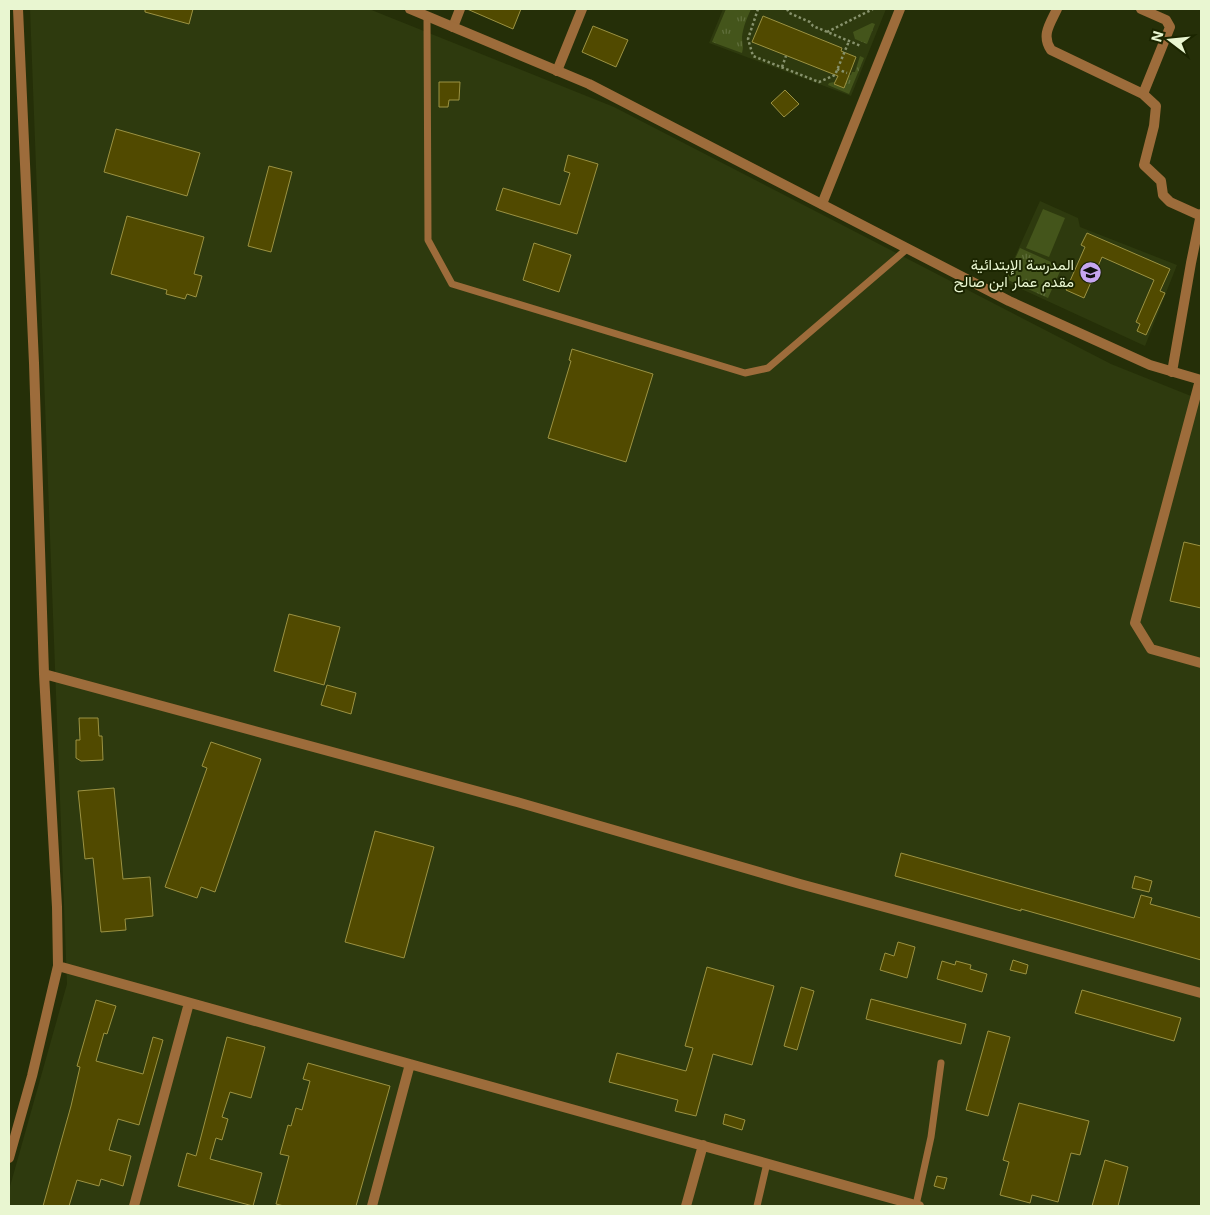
<svg xmlns="http://www.w3.org/2000/svg" width="1210" height="1215" font-family="Inter,Vazirmatn,sans-serif">
<style>
.built{fill:#2e3a0e}
.grass{fill:url(#grass-tufts)}
.green{fill:#44551b}
.building{fill:#514a00;stroke:#9b9242}
.lines{fill:none;stroke-linecap:round;stroke-linejoin:round}
.path{stroke:#87926c;stroke-width:2.5;stroke-dasharray:2.5 2.5;stroke-linecap:butt}
.service{stroke:#9d6c3b;stroke-width:7}
.minor{stroke:#9d6c3b;stroke-width:10}
.tertiary{stroke:#9d6c3b;stroke-width:10}
.labels{text-anchor:middle;dominant-baseline:central;stroke-width:4;stroke-linejoin:round;paint-order:stroke}
.poi-label{font-size:15px;fill:#e9f6d1;stroke:#1b2500;text-anchor:end}
</style>
<defs>
<pattern id="grass-tufts" width="24" height="20" patternUnits="userSpaceOnUse" patternTransform="scale(1.25)"><rect width="24" height="20" fill="#44551b"/><path d="M3 7l-1-3M5 7V3M7 7l1-3M15 17l-1-3M17 17v-4M19 17l1-3" fill="none" stroke="#5f6e3b"/></pattern>
</defs>
<rect width="100%" height="100%" fill="#252f08"/>
<path class="built" d="M30 9H369L614 107 1111 364 1201 400V1206H9V1190L67 984Z
M723 9H886L851 96 709 43Z
M1040 201 1078 218 1080 227 1177 265 1145 346 1004 281Z"/>
<path class="grass" d="M726 9H751C747 18 743 27 742 37 742 44 744 45 742 53L712 42Z
M872 23 875 24 867 44 855 39 853 32Z
M860 56 864 58 849 94 828 85 829 83 834 82 833 84 844 88 847 76 851 75 852 72H855Z
M1020 248 1062 267 1048 298 1006 279Z"/>
<path class="green" d="M1043 209 1065 218 1049 257 1026 248Z"/>
<path class="building" d="M145 9H193L189 24 145 12Z
M467 9H521L513 29Z
M763 16 842 48 841 51 856 57 844 88 834 84 838 76 752 42Z
M593 26 628 40 616 67 582 52Z
M439 82H460L459 100H449L448 107H439Z
M785 90 799 104 784 117 771 103Z
M116 129 200 153 187 196 104 172Z
M568 155 598 164 577 234 496 210 503 188 560 205 570 173 564 171Z
M269 166 292 172 271 252 248 246Z
M127 216 204 237 194 274 202 276 196 297 187 294 185 299 166 294 167 290 111 274Z
M1087 233 1170 269 1160 291 1165 293 1146 335 1137 331 1140 324 1136 322 1154 280 1102 257 1084 298 1066 290 1085 247 1081 245Z
M534 243 571 255 559 292 523 280Z
M572 349 653 374 626 462 548 438 571 361 569 360Z
M1184 542 1201 546V608L1170 601Z
M289 614 340 627 324 685 274 671Z
M327 685 356 693 351 714 321 705Z
M79 718H98L99 736H102L103 760 81 761 76 758V740H80Z
M211 742 261 759 215 892 201 887 197 898 165 887 207 768 202 766Z
M114 788 123 879 150 877 153 916 125 919 126 930 101 932 93 858 85 859 78 791Z
M375 831 434 847 404 958 345 942Z
M901 853 1134 918 1141 895 1152 898 1150 904 1201 918V960L1021 909V911L895 876Z
M1135 876 1152 881 1149 892 1132 888Z
M898 942 915 947 907 978 880 970 885 953 894 956Z
M1013 960 1028 965 1026 974 1010 970Z
M942 961 955 965 956 961 971 965 970 969 987 974 982 992 937 979Z
M707 967 774 986 752 1065 713 1054 696 1116 675 1111 678 1100 609 1082 617 1053 686 1071 693 1048 685 1046Z
M801 987 814 991 797 1050 784 1046Z
M1082 990 1181 1018 1174 1041 1075 1013Z
M871 999 966 1024 961 1044 866 1019Z
M96 1000 116 1006 107 1034 104 1033 96 1061 143 1074 153 1037 163 1040 139 1125 118 1119 109 1150 131 1156 123 1186 101 1179 99 1186 77 1180 69 1206H43L71 1106 80 1067 77 1066Z
M988 1031 1010 1037 988 1116 966 1110Z
M227 1037 265 1047 251 1098 230 1092 222 1117 228 1119 222 1140 216 1138 210 1159 262 1173 253 1206 178 1186 187 1153 196 1156Z
M308 1063 390 1086 356 1206H284L276 1204 289 1156 280 1154 288 1125 291 1126 296 1108 302 1110 310 1081 303 1079Z
M1019 1103 1089 1121 1080 1155 1071 1153 1058 1202 1032 1195 1030 1203 1000 1195 1009 1162 1003 1160Z
M725 1114 745 1120 742 1130 723 1124Z
M1105 1160 1128 1167 1118 1206H1092Z
M937 1176 947 1178 944 1189 934 1186Z"/>
<g class="lines">
<path class="path" d="M758 9 748 39 753 56 819 82 835 75 849 41
M787 9 789 13 810 22 813 26 861 46
M827 32 873 9
M782 67 786 56
M837 69 847 73"/>
<path class="service" d="M427 16 428 240 452 284 745 373 768 368 908 248
M916 1205 931 1137 941 1063
M757 1206 767 1163"/>
<path class="minor" d="M1057 9C1050 24 1041 35 1051 50L1143 94 1156 106 1154 126 1144 165 1161 181 1163 195 1170 202 1201 216
M1141 9 1166 20 1170 27 1143 94
M453 27 460 9
M557 71 582 9
M822 204 900 9
M1172 372 1191 263 1201 214
M1200 380 1135 623 1151 649 1201 663
M44 674 517 802 800 884 1201 993
M58 966 919 1206
M9 1158 32 1076 58 966 57 907 44 674 34 363 18 9
M134 1206 189 1003
M372 1206 410 1064
M686 1206 703 1145"/>
<path class="tertiary" d="M410 9 589 84 1009 301 1150 365 1201 380"/>
</g>
<defs>
<symbol id="school-disc" viewBox="-11 -11 22 22"><circle r="9.5" fill="#c6a6f0" stroke="#1b2500"/><path d="M0-5L7-2L0 1L-7-2ZM-4 1L0 2.5L4 1V4Q0 6-4 4Z" fill="#111"/></symbol>
</defs>
<g fill-rule="evenodd">
<use href="#school-disc" x="1078" y="260" width="25" height="25"/>
</g>
<g class="labels">
<g class="poi-label">
<text x="1074" y="264">المدرسة الإبتدائية<tspan x="1074" dy="17">مقدم عمار ابن صالح</tspan></text>
</g>
</g>
<rect width="1210" height="1215" fill="none" stroke="#e9f6d1" stroke-width="20"/>
<g transform="translate(1170 40) rotate(286)" stroke="#1b2500" stroke-width="4" paint-order="stroke">
<path d="M0-4L9 19L0 12L-9 19Z" fill="#e9f6d1"/>
<text y="-8" font-size="14" font-weight="bold" text-anchor="middle" fill="#e9f6d1">N</text>
</g>
</svg>
